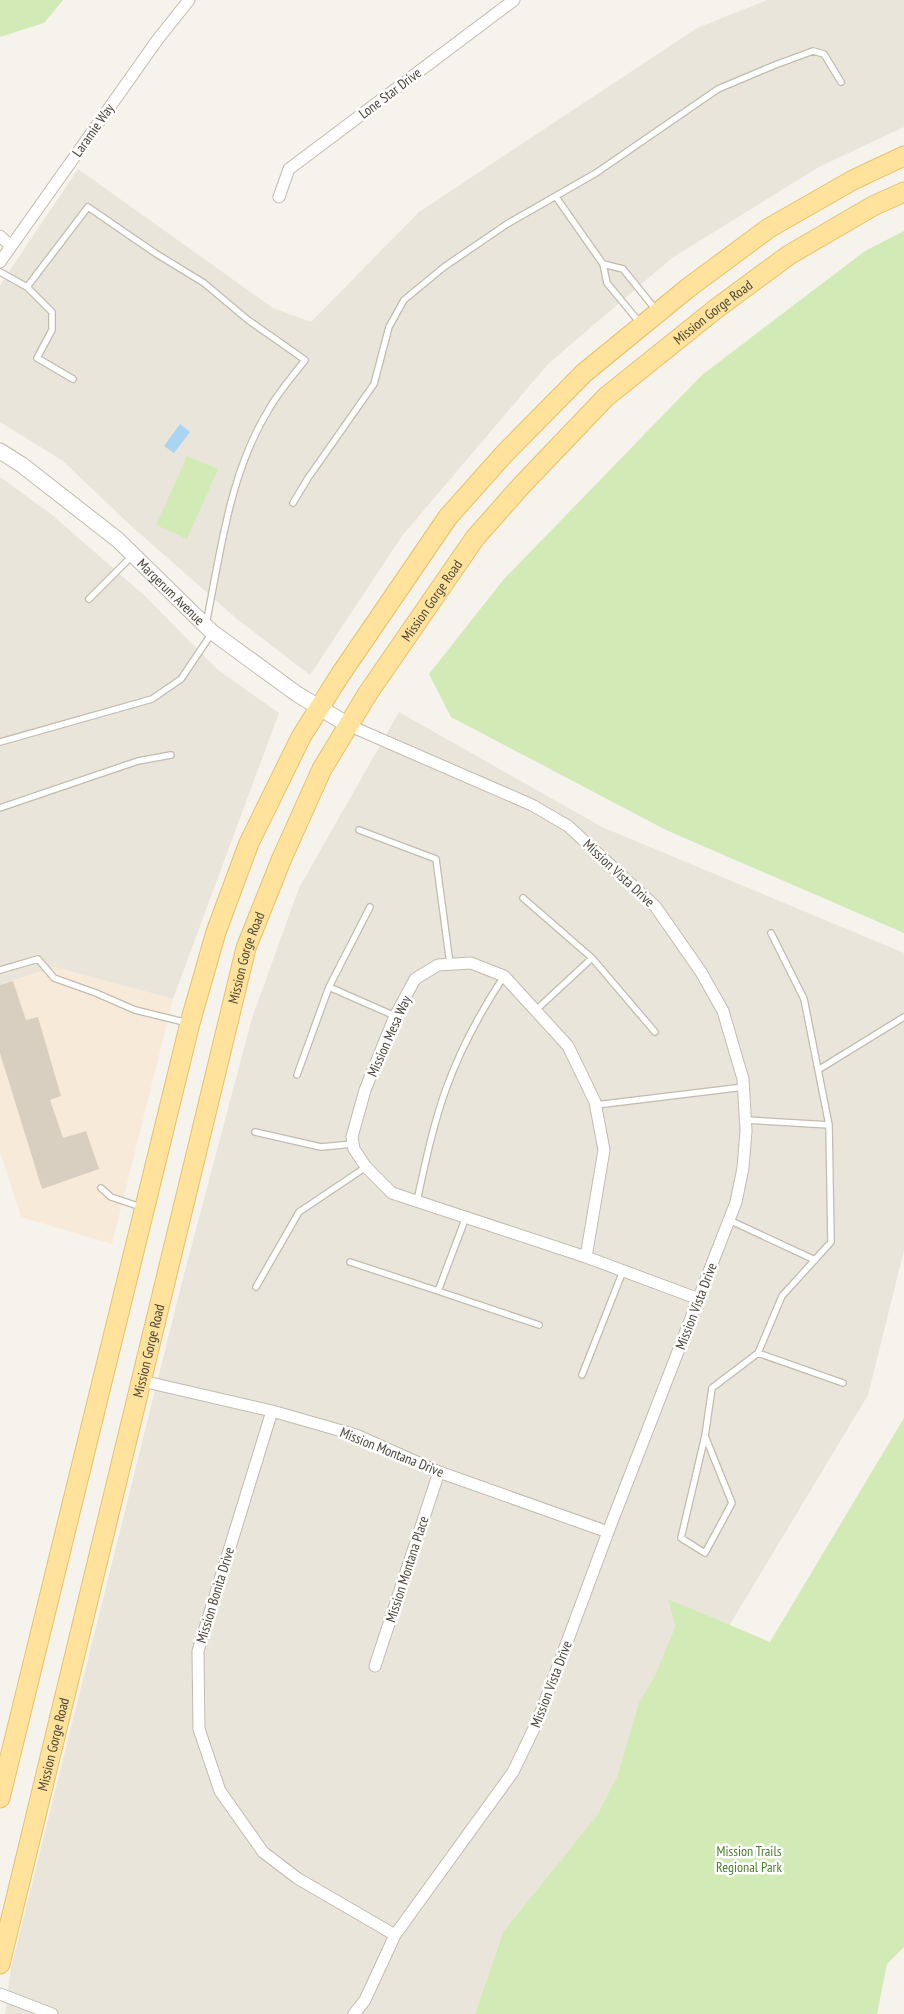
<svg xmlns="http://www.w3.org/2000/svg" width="904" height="2014" font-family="'PT Sans Narrow',sans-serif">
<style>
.residential{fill:#eae5da}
.commercial{fill:#f7ead8}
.green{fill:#d2eab5}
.water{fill:#a9d4f2}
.building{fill:#d8cfc1}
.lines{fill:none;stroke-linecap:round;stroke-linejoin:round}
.service-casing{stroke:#c2bbae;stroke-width:8}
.minor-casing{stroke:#c2bbae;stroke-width:13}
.tertiary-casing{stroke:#c2bbae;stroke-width:17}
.primary-casing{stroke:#e6c16a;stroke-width:21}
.service{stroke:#fff;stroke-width:5.5}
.minor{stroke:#fff;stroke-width:11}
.tertiary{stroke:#fff;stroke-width:15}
.primary{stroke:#ffe39c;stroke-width:19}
.labels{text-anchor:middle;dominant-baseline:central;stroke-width:5;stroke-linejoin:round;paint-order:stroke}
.street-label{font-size:14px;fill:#4b4439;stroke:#fff}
.park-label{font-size:14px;fill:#4a7f2a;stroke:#fff}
</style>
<rect width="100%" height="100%" fill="#f6f3ec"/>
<path class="residential" d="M767 0H904V127L819 167 672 258 548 364 402 536 310 675 237 619 130 525 63 461 0 422V285L78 169 273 308 311 322 419 212 697 28Z
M0 477 51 514 145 596 218 670 279 713 173 999 54 967 0 985Z
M399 712 602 827 904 953V1250L868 1395 729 1626 668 1599 675 1627 655 1675 639 1702 617 1777 597 1815 503 1932 475 2014H5L11 1968 182 1282 252 1018 299 888Z"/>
<path class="commercial" d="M54 967 173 999 112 1244 21 1217 0 1152V985Z"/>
<path class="green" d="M0 0H63L44 23 0 37Z
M904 231V933L666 830 451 717 429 674 504 579 702 375 865 251Z
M187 456 218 469 187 539 156 525Z
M904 1418V1947L887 1964 877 2014H475L503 1932 597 1815 617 1777 639 1702 655 1675 675 1627 668 1599 770 1642Z"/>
<path class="water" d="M180 424 190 432 174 453 164 446Z"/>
<path class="building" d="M13 981 26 1020 38 1017 61 1096 50 1100 63 1138 86 1131 99 1169 42 1189 0 1053V985Z"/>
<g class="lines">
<defs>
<path id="service" d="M556 197 603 264 607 283 640 323
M603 264 623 269 656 310
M0 272 27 287
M73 379 37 358 52 330V312L27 287 88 207 155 253 204 283 248 320 305 360C293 376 279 391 269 409 229 474 221 551 206 624
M293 503 308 478 374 384 389 327 404 300 444 267 507 224 596 173 718 89 775 65 813 51 824 54 841 82
M89 599 133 555
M0 742 152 699 181 679 212 633
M0 808 138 761 171 755
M359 830 436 859 450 964
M523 898 592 958
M0 970 38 959 54 978 96 993 135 1010 188 1023
M329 987 395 1016
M535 1011 592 958 655 1032
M818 1070 904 1017
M297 1075 329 987 370 907
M596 1105 744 1087
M746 1120 829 1125 804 999 771 933
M255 1132 321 1147 353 1144
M101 1188 111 1197 141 1207
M417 1201C425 1164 433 1125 446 1089 460 1050 481 1011 504 976
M729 1220 815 1260
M350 1262 438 1291 466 1217
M256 1287 299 1212 366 1167
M438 1291 539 1325
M758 1353 843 1383
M582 1375 623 1271
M705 1436 732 1503 705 1553 681 1538 705 1436 712 1388 758 1353 782 1296 831 1242 829 1125"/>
<path id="minor" d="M279 197 289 169 514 0
M0 236 11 246
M0 262 158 39 189 0
M348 725 532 805 568 826 655 906 701 972 723 1011 743 1079 746 1131 743 1168 736 1202 608 1532 538 1720 513 1772 395 1935 365 2000 354 2014
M471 963 504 976 568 1046 595 1102 604 1150 586 1257 392 1193 366 1167 354 1149 352 1137 365 1090 395 1016 415 979 438 965Z
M586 1257 699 1299
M142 1381 272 1411 356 1435 439 1472 608 1532
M272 1411 198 1651 199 1729 220 1791 263 1852 297 1878 395 1935
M375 1666 439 1472
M0 1994 52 2014"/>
<g id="tertiary">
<path id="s1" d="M0 451 22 465 118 540 212 632 297 694 348 725"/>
</g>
<g id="primary">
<path d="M0 1798 190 1023 216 932 249 843 301 737 340 675 448 517 505 453 584 373 688 288 769 228 853 180 904 156"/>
<path id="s2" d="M0 1964 246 948 282 858 322 769 368 693 475 538 521 486 606 397 717 308 789 255 873 206 904 192"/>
</g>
</defs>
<use href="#service" class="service-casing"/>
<use href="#minor" class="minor-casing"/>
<use href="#tertiary" class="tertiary-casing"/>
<use href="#primary" class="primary-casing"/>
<use href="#service" class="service"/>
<use href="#minor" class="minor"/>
<use href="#tertiary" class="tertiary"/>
<use href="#primary" class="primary"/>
</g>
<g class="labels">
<g class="street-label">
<text transform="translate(390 93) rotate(-37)">Lone Star Drive</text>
<text transform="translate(93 130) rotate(-55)">Laramie Way</text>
<text stroke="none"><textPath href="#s2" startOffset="1846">Mission Gorge Road</textPath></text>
<text stroke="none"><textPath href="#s1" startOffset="222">Margerum Avenue</textPath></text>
<text stroke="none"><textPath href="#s2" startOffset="1441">Mission Gorge Road</textPath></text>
<text transform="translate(619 873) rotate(43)">Mission Vista Drive</text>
<text stroke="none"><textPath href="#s2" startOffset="1036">Mission Gorge Road</textPath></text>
<text transform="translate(389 1036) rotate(-66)">Mission Mesa Way</text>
<text transform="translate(696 1306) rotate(-69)">Mission Vista Drive</text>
<text stroke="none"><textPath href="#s2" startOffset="631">Mission Gorge Road</textPath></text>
<text transform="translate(392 1452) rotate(22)">Mission Montana Drive</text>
<text transform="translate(407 1569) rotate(-72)">Mission Montana Place</text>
<text transform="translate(215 1595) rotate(-73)">Mission Bonita Drive</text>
<text transform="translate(551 1684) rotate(-69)">Mission Vista Drive</text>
<text stroke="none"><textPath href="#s2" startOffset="226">Mission Gorge Road</textPath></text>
</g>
<g class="park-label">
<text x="749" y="1851">Mission Trails<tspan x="749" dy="16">Regional Park</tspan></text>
</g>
</g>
</svg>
